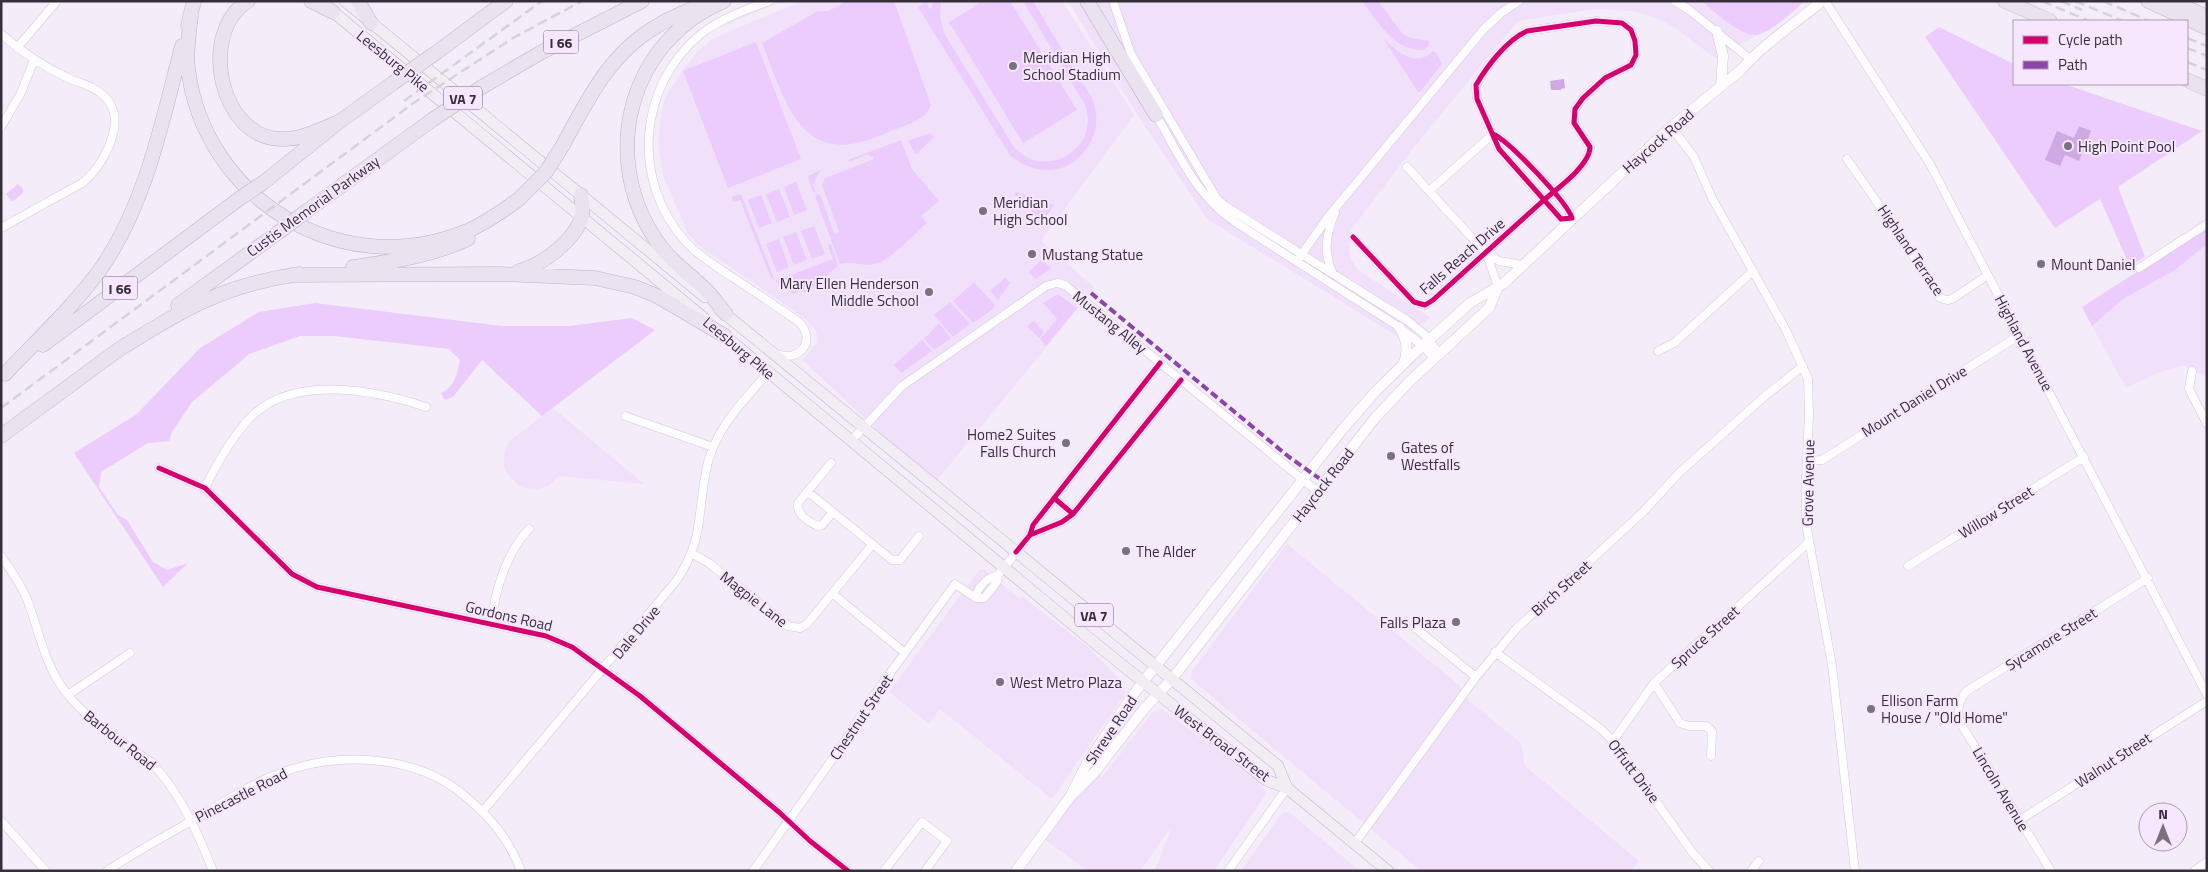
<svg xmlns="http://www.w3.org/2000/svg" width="2208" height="872" font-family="'Titillium Web',sans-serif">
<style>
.built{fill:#f1e0fa}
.green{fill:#ebccfc}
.water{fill:#cfa9e4}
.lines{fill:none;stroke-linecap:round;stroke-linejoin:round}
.minor-casing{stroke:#d2cad6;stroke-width:9}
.secondary-casing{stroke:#d2cad6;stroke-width:11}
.primary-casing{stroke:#bfb4c5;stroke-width:12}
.motorway-casing{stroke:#bfb4c5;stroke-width:15}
.minor{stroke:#fefcfe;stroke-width:8}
.secondary{stroke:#fefcfe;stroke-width:10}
.primary{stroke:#f2edf5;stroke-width:11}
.motorway{stroke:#eae2ee;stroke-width:14}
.rail{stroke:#d6d3d8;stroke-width:2.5;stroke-dasharray:10 5;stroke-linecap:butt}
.motorway-bridge-casing{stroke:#bfb4c5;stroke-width:15;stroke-linecap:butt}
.motorway-bridge{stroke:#eae2ee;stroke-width:14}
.quiet{stroke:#8e44ad;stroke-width:4;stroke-dasharray:8 4;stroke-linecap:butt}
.cycleway-casing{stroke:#f6e7fe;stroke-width:8}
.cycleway{stroke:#d6006c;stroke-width:5}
.poi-dot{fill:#79717d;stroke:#f6e7fe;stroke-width:2}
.labels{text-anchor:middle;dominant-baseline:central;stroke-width:4;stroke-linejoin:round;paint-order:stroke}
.shield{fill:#f6e7fe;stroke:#706675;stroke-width:1}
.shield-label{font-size:14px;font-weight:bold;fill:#362f3a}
.poi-label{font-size:15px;fill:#362f3a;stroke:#f6e7fe;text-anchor:start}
.street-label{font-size:15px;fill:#362f3a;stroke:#f6e7fe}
</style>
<rect width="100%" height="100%" fill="#f5ecf9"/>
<path class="built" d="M757 1H783L718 28Z
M803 1H1062L1134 115 1041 241 1095 288 937 480 885 437 802 360 817 343 818 339 815 329 804 318 697 244 687 232 663 175 658 142 662 109 667 95 681 72 696 53 711 40 730 31Z
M1068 1H1804L1767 30 1715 58 1674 27 1657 18 1631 11 1596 9 1518 21 1414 147 1351 230 1349 249 1351 259 1358 270 1431 318 1400 338 1207 219 1135 111Z
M2207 244V376H2204L2183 365 2158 373 2126 388 2092 326 2123 299 2175 270Z
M553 408 644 484 559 476 548 486 538 489 524 488 517 484 507 473 504 465V457L507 445 510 441Z
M1287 544 1459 685 1469 701 1521 743 1525 766 1639 861 1631 871H1421L1191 679 1192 671Z
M984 569 1020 599 1022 596 1089 648 1121 681 1125 694 1052 799 940 709 929 724 889 692 979 570Z
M1162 709 1207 743 1208 742 1264 788 1266 794 1214 871H1154L1170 832 1169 830 1140 871H1088L1044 839 1078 795H1081L1098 774 1102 777 1153 712Z
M1289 812 1360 871H1241L1282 813Z"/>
<path class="green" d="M848 1H894L931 105C929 108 927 113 925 115 915 123 898 128 886 133 802 172 787 106 762 43L818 11H828Z
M933 1H941L940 16 944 33 1013 146C1045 183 1103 148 1084 103L1023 1H1033C1047 25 1062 49 1077 74 1083 84 1092 95 1095 107 1101 132 1087 157 1064 167 1045 174 1025 168 1010 155L918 7 926 2 931 10Z
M983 1H1010L1077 110 1023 143 949 22Z
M1362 1H1378L1402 33 1410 38 1429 41V45L1424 50C1395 52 1378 22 1362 1Z
M1702 1H1805C1795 10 1767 36 1754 35 1739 34 1713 11 1702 1Z
M1939 27 2014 64V84H2064L2202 131 2118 187 2145 257 2130 266 2100 199 2055 228 1925 37Z
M1383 38C1397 51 1415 69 1433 51L1436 53 1442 64 1420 92H1418Z
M756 42 801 159 728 188 683 71Z
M930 133 934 137 916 155 908 141Z
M901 140 912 169 939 201 921 216 927 223C915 233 890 261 875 264 862 267 852 260 840 264L815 196 820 194 834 233 839 232 822 185 825 178 874 159 873 156 870 157 868 154 849 162 848 160Z
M825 168 819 172 813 185 816 192H813L808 176Z
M796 182 807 210 794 215 784 187Z
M18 184 23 189V193L12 202 6 194Z
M779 189 790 217 777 222 766 194Z
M1016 192 1054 205 1042 222 1014 194Z
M741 194 775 281 833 259 828 245 831 244 838 266 807 293 800 290 794 294 771 278 740 200 733 202 732 197Z
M761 195 772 223 759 228 748 200Z
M814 226 825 254 812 259 801 231Z
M2207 227V244L2175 270 2123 299 2092 326 2082 307Z
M796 232 807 260 794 265 783 237Z
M779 239 789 267 777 272 766 244Z
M1041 260 1052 268 1035 279 1029 272Z
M1005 278 1010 283 998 300 990 291Z
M974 282 995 305 992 310 973 323 953 301Z
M1058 294 1077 308 1046 346 1040 339 1057 319 1043 303Z
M950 302 970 324 953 337 934 315Z
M315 303 502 326H569L632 318 655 330 542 416 482 360 453 397 445 400 441 393C454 388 458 372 460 360L449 349 334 336H300L249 354 234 367 192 402 172 432 169 441 148 443 101 472 99 487 118 515 127 520 153 562 167 570 188 563 163 587 74 453 137 414 200 348 259 312Z
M1034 321 1044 332 1039 338 1027 326Z
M939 323 951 338 934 350 924 339Z
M922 340 932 351 901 373 894 365Z"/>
<path class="water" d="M1564 79 1565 88 1561 89V90H1551L1550 81Z
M2079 126 2091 131 2079 161 2065 155 2060 166 2045 160 2057 131 2074 138Z"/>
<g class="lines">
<defs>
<path id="minor" d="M769 1C746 10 721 18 701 34 637 86 631 183 687 243 700 257 717 267 732 277 755 292 777 307 799 322 817 341 800 362 777 354
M1113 1 1131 54 1217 199 1225 206 1408 321 1424 334 1439 353
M1675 1 1688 9 1750 59
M1825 1 1930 164 2207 695
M1 34C22 52 44 67 68 78 81 84 95 86 105 97 129 120 103 167 82 183L1 228
M17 48 57 1
M1156 115C1179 154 1196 196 1235 222L1399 327 1423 346 1434 358
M1 127 21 93 34 60
M1671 127 1694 157 1712 198 1787 332 1808 379 1809 416 1806 477V524L1832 665 1855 871
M1847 159 1893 225 1940 298 1947 300 1952 299 1988 275
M1407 167 1486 253 1499 261 1522 265
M1429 191 1493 134
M1353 237 1414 302 1425 305 1433 300 1545 199C1558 188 1590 165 1590 147L1574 123 1575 109 1583 98 1605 78 1631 65 1636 55 1635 41 1631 30 1622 23 1596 21 1527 31C1507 40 1487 66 1476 85L1477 99 1499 149 1561 219 1572 218C1567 202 1509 141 1493 134
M1487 255 1498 287
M1299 258 1328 217 1483 30 1501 13 1519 1
M2139 268 2207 224
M1333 274C1323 253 1326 234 1335 213
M1658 351 1674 343 1753 271
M2192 371 2189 389 2207 424
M625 416 713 447
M851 441 902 386 1046 286 1057 283 1065 285 1318 492
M1807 461 1822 460 2020 335
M831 463 798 503C796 514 809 522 818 526L822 525 833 512
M159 468 205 488 292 574 317 587 546 636 572 647 640 696 780 813 810 841 848 871
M205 488C217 463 232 437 251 417 293 374 375 390 426 407
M808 492 892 560H900L919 536
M1073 514 1181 380
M1030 535 1033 525 1160 363
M693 554 709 563 788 626 800 628 807 624 872 545
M1 556C11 571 22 585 28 602 38 628 43 656 58 681 80 717 119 739 152 763 180 793 198 833 213 871
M1908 566 2084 457
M833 594 905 653
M976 598C977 587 987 578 998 575
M491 624C495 591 506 553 529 529
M1414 627 1476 677
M1495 652 1601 729 1613 741 1692 852 1709 871
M1654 683 1680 723 1689 726H1706L1712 731 1711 756
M68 695 130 653
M1613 741 1654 683 1808 543
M483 811 677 580C704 538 697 516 706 471 713 431 742 402 768 373
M2020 820 2207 701
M1 821 46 871
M1355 843 1476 677 1516 629 1644 511 1680 472 1765 396 1803 366
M107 871C135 852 165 836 195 819 221 804 247 786 275 775 335 751 414 753 465 796 491 818 509 839 521 871
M753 871 841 747 875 694 955 584 976 598H984L997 582 998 575 1030 535 1062 522 1073 514 1054 498
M884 871 922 822 947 841 925 871
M1228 871 1287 788
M1751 871 1759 861
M2051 871 1961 724C1956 711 1958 701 1967 691L2148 578
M2194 871 2207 862"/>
<path id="secondary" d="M1717 31 1723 56 1721 86
M1399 327C1407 338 1409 349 1404 363
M1070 797 1087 763 1132 696 1342 430 1375 392 1419 349 1470 303 1503 284 1671 127 1741 70C1764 43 1795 24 1822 1
M1016 871 1070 797 1094 773 1144 709 1172 679 1375 418 1411 380 1489 308 1498 287"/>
<path id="primary" d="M345 1 705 297
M326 6 705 319
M719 309 1278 766 1287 788
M719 331 1101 648 1266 780 1287 788 1388 871"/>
<path id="motorway" d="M248 1C198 32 219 138 281 139 301 140 321 129 339 122
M311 1 333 12
M358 1 371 23
M724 1C630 41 600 153 654 237 667 258 686 271 704 288 712 295 719 306 726 314
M1087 1 1156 115
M2005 1 2050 21
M2148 1 2207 28
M2172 1 2207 17
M191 16C189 33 186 51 188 69 205 201 343 283 467 231 485 224 502 211 518 200
M188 25 194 1
M437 52 506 1
M2187 80 2207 89
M482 87 540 53 642 1
M563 145C588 99 610 53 657 26 673 16 692 9 709 2
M264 182 339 122 393 83
M308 210 432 120
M353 267C393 261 432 256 468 239
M519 271C541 266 577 239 582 215 583 208 582 202 581 195
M292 275 501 274 595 278 635 287 657 296 725 336
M178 305 279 232
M43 345 239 199
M118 350C183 310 222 285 300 274
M5 374C37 340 72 308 100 270 146 204 162 122 182 46
M1 436 125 345"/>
</defs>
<use href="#minor" class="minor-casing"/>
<use href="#secondary" class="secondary-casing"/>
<use href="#primary" class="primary-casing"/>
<use href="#motorway" class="motorway-casing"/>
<use href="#minor" class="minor"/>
<use href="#secondary" class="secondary"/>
<use href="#primary" class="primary"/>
<use href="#motorway" class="motorway"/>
<path class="rail" d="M2042 1 2089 21
M2061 1 2082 10
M2075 1 2123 21
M2103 1 2149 21
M2187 38 2207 46
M2187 48 2207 56
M2187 62 2207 70
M404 101 542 1
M1 408 415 102 513 38 582 1"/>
<defs>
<path id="motorway-bridge" d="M393 83 437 52
M432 120 482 87
M239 199 264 182
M518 200 546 172 563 145
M279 232 308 210"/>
</defs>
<use href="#motorway-bridge" class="motorway-bridge-casing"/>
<use href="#motorway-bridge" class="motorway-bridge"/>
<path class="quiet" d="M1091 293 1289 457 1330 486"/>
<defs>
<path id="cycleway" d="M1353 237 1414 302 1425 305 1433 300 1545 199C1558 188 1590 165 1590 147L1574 123 1575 109 1583 98 1605 78 1631 65 1636 55 1635 41 1631 30 1622 23 1596 21 1527 31C1507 40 1487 66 1476 85L1477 99 1499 149 1561 219 1572 218C1567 202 1509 141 1493 134
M159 468 205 488 292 574 317 587 546 636 572 647 640 696 780 813 810 841 848 871
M1073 514 1181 380
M1030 535 1033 525 1160 363
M1016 552 1030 535 1062 522 1073 514 1054 498"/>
</defs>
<use href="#cycleway" class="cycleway-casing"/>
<use href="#cycleway" class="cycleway"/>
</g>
<g class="poi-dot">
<circle cx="1013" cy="66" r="5"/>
<circle cx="2068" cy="146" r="5"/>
<circle cx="983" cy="211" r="5"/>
<circle cx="1032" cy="254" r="5"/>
<circle cx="2041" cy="264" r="5"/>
<circle cx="929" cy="292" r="5"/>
<circle cx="1066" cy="443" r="5"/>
<circle cx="1391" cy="456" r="5"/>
<circle cx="1126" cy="551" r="5"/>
<circle cx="1456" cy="622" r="5"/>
<circle cx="1000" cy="682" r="5"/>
<circle cx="1871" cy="709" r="5"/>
</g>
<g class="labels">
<g class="shield">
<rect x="543.5" y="30.5" width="35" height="23" rx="4"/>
<rect x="444" y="86.5" width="38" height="23" rx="4"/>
<rect x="102.5" y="276.5" width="35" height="23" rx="4"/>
<rect x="1075" y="603.5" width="38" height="23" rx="4"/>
</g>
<g class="shield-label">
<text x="561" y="42">I 66</text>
<text x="463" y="98">VA 7</text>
<text x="120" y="288">I 66</text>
<text x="1094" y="615">VA 7</text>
</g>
<g class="poi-label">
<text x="1023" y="57">Meridian High<tspan x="1023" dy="17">School Stadium</tspan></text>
<text x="2078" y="146">High Point Pool</text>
<text x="993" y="202">Meridian<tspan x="993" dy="17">High School</tspan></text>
<text x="1042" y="254">Mustang Statue</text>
<text x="2051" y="264">Mount Daniel</text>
<text x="919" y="283" text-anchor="end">Mary Ellen Henderson<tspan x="919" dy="17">Middle School</tspan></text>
<text x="1056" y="434" text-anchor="end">Home2 Suites<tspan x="1056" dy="17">Falls Church</tspan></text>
<text x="1401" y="447">Gates of<tspan x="1401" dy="17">Westfalls</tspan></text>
<text x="1136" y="551">The Alder</text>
<text x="1446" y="622" text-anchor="end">Falls Plaza</text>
<text x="1010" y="682">West Metro Plaza</text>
<text x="1881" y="700">Ellison Farm<tspan x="1881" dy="17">House / "Old Home"</tspan></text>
</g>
<g class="street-label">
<text transform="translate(393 61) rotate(39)">Leesburg Pike</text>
<text transform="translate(1658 141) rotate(-41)">Haycock Road</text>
<text transform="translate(313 206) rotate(-36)">Custis Memorial Parkway</text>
<text transform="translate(1911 250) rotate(56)">Highland Terrace</text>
<text transform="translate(1462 256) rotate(-41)">Falls Reach Drive</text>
<text transform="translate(1110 322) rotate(39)">Mustang Alley</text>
<text transform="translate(2024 343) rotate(62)">Highland Avenue</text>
<text transform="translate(739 348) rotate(40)">Leesburg Pike</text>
<text transform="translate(1914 401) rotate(-32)">Mount Daniel Drive</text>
<text transform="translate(1808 483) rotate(-89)">Grove Avenue</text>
<text transform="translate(1323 485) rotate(-52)">Haycock Road</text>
<text transform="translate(1996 512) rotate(-32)">Willow Street</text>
<text transform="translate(1561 588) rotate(-42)">Birch Street</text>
<text transform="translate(754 599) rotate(38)">Magpie Lane</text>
<text transform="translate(509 616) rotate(13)">Gordons Road</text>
<text transform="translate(636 632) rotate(-50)">Dale Drive</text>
<text transform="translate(1705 637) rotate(-42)">Spruce Street</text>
<text transform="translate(2051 639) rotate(-32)">Sycamore Street</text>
<text transform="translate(861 717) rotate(-56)">Chestnut Street</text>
<text transform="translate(1111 730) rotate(-56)">Shreve Road</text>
<text transform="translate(120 740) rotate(38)">Barbour Road</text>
<text transform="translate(1222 743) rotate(37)">West Broad Street</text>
<text transform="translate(2113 760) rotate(-33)">Walnut Street</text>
<text transform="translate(1634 771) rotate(53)">Offutt Drive</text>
<text transform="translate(2001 789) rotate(59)">Lincoln Avenue</text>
<text transform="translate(241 795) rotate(-27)">Pinecastle Road</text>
</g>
</g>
<rect width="2208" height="872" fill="none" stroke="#362f3a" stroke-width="5"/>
<rect x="2013" y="20" width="175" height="65" fill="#f6e7fe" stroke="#a99db0"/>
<rect x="2023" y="36" width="25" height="8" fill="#d6006c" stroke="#a99db0"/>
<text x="2058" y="45" font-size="15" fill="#362f3a">Cycle path</text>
<rect x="2023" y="61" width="25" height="8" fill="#8e44ad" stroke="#a99db0"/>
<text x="2058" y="70" font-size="15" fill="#362f3a">Path</text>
<g transform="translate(2163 827)"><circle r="24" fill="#f6e7fe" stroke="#a99db0"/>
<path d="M0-4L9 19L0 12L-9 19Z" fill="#79717d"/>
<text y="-8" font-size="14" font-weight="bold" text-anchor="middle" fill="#362f3a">N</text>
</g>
</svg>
